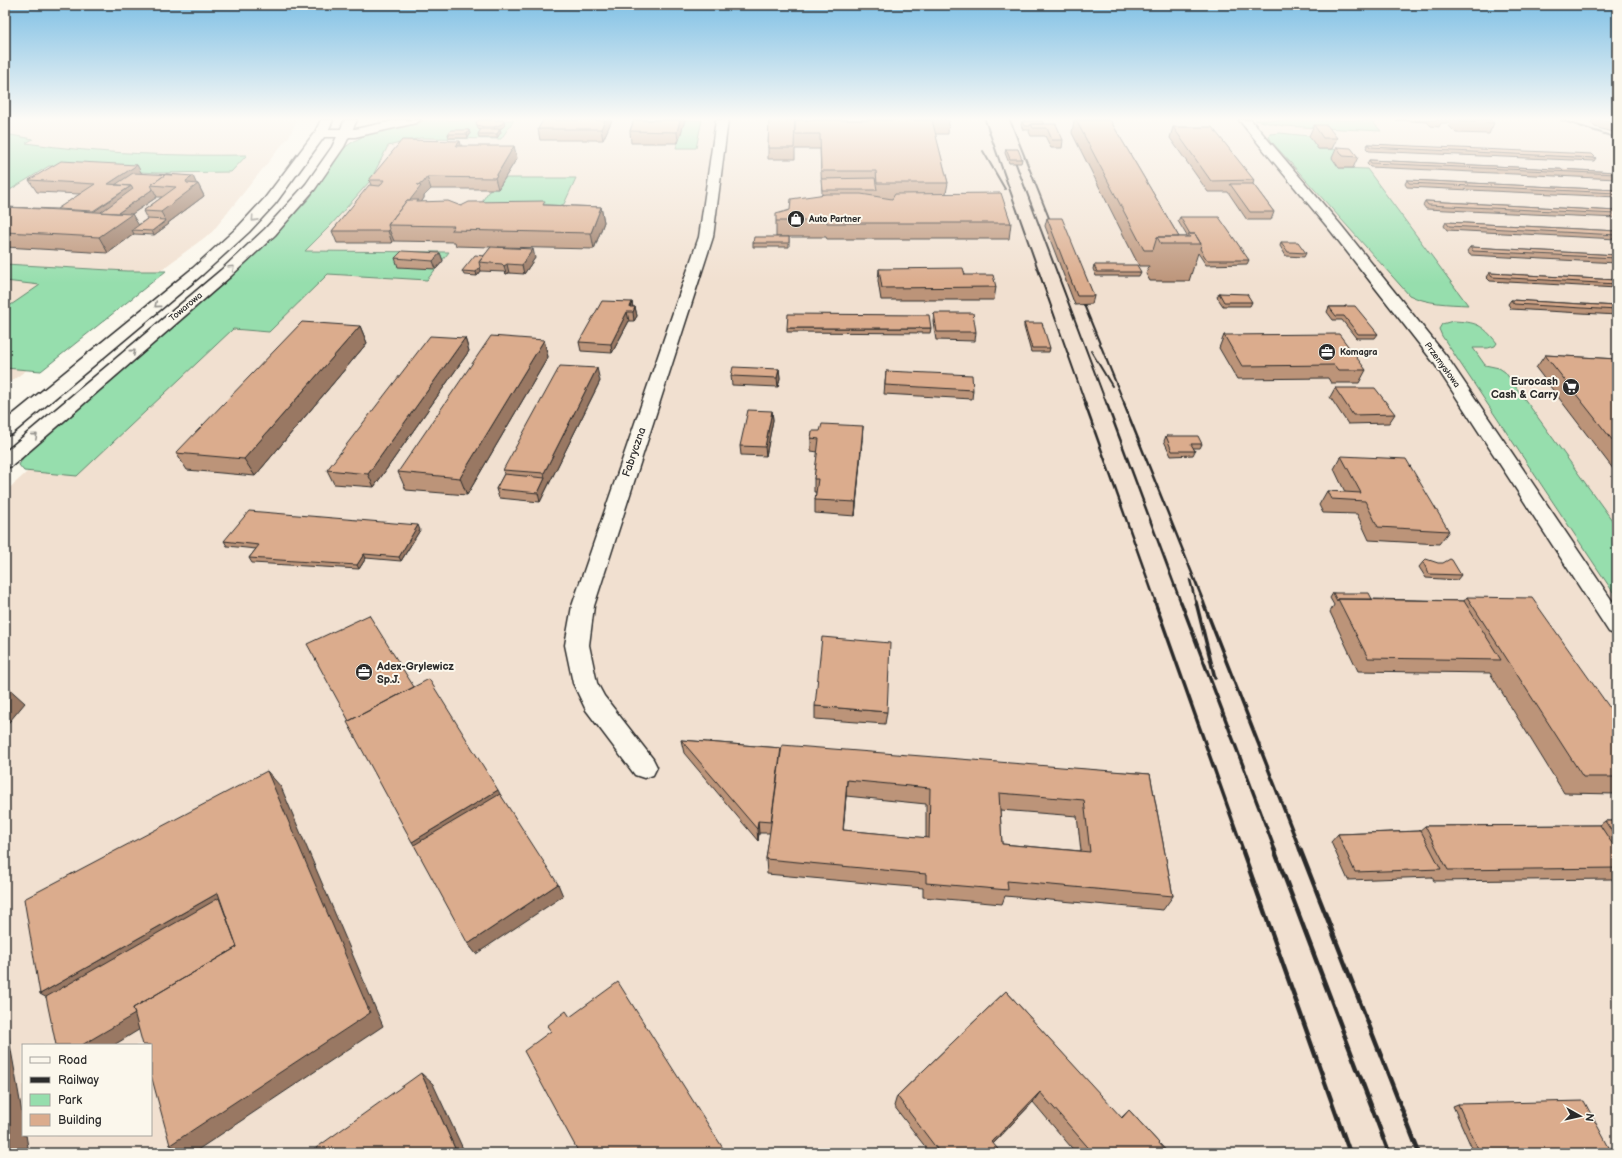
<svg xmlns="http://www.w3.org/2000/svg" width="1622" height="1158" font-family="'Balsamiq Sans',sans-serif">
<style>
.built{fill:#f1e0d0;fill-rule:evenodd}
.green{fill:#96dead;stroke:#60846c}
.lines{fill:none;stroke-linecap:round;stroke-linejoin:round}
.street-casing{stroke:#2b2b2b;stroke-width:3}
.secondary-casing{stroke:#2b2b2b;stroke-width:3}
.street{fill:#fbf7ec;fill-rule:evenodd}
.secondary{fill:#fbf7ec;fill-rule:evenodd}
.rail-far3{stroke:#2b2b2b;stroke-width:2}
.rail-far2{stroke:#2b2b2b;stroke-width:2.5}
.rail-far1{stroke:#2b2b2b;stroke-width:3.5}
.rail{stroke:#2b2b2b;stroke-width:4.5}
.wall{fill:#bc9479;stroke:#2b2b2b;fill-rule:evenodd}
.shaded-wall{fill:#997863;stroke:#2b2b2b}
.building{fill:#dbac8d;stroke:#2b2b2b;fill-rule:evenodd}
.oneway{stroke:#93918c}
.labels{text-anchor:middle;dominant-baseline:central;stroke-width:4;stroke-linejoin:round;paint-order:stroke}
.far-poi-label{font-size:9px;font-weight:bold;fill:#2b2b2b;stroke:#fbf7ec;text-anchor:start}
.far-street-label{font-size:9px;fill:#2b2b2b;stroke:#fbf7ec}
.poi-label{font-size:11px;font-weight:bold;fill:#2b2b2b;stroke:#fbf7ec;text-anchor:end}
.street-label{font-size:11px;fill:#2b2b2b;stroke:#fbf7ec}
</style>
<rect width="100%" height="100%" fill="#fbf7ec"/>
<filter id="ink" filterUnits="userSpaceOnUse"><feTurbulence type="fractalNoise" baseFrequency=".025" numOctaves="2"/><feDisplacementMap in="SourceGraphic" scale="8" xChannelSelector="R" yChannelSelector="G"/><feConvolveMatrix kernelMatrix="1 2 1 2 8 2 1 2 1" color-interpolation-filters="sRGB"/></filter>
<g filter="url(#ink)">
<path class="built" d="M5 120H297L290 135 212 232 5 386Z
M378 120H1617V1153H5V492L292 231 375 136ZM23 1045H151V1135H23Z"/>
<path class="green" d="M427 120H514L501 139 420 138 388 146 370 181 330 226 305 251 449 252 427 280 328 274 269 332 233 329 77 476 24 471 19 465 25 454 235 273 271 238 309 199 342 150C365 129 398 127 427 120Z
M684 120H702L696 148H676Z
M1255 120H1371L1381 131 1283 126Z
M1280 133 1309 136 1318 149 1353 150 1339 168 1367 169 1468 305C1448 304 1427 304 1409 295L1272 142 1269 137 1270 134Z
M5 134 33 139 26 143C99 154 174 156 247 155L231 172 157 173 49 166 5 193Z
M505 178H576L564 204 554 208 484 205 483 200 490 189H498Z
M5 264 127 271H166L41 371 5 368V309L40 285 5 281Z
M1453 321C1476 322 1482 324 1497 343L1495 346 1488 348H1473L1485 365 1499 368 1505 372 1617 527V598L1442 336 1439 329 1442 324Z"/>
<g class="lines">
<defs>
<path id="street" d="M398 120H421L416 123 355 137H321L317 136 315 133 317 130 321 129H355Z
M716 120H728L713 237 594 606 589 645 597 683 604 696 653 759 657 767 653 775 644 778 635 775 586 710 573 683 565 645 572 606 699 237Z"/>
<path id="secondary" d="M321 120H333L327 133 275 204 249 232 203 274 12 434 5 436V421L193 268 239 226 265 198 315 132Z
M345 120H357L344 147 315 189 275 235 231 276 12 466 5 468V452L221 270 265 229 306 184 332 147Z
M1239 120H1251L1340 224 1447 357 1617 608V635L1609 632 1434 363 1330 230Z"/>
</defs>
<use href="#street" class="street-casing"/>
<use href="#secondary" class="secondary-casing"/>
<use href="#street" class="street"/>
<use href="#secondary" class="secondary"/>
<path class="rail-far3" d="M985 120 1086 405
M1010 120 1053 228
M1561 120 1617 138
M983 151 1005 189
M1013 156 1107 405
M1080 295 1125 405
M1091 351 1112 386"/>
<path class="rail-far2" d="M1085 404 1156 603
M1107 404 1181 603
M1124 404 1204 603
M1190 580 1196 603"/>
<path class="rail-far1" d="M1155 602 1243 850
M1181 602 1275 850
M1196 602 1215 678
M1203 602 1300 850"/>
<path class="rail" d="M1242 849 1350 1153
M1274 849 1389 1153
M1300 849 1419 1153"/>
</g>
<path class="wall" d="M612 120 603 140H540L538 129Z
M634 120H685L678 143H631L630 131Z
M769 120H949L948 134H935L948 183 946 193 1011 223 1009 239H827L826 237H776V221L790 210 822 194 820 149H795V159H768V148Z
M1074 120H1110L1179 237H1187V236L1178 221 1180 217 1249 260 1247 264 1206 265 1198 253 1189 281H1150L1146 274 1149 266H1139L1072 133Z
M1396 120H1491L1494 123 1489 134 1456 133 1449 126 1450 123H1441L1439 127 1431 126 1427 122Z
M1592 120H1617V132L1608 131 1595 127 1591 123Z
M504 121 505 125 502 128 499 129 501 132 497 138H479L478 134 481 130 478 129 476 122Z
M1022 121 1044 124 1063 140 1062 148H1051L1045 136H1031L1029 132 1030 130H1023L1021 125Z
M1314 125 1337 138 1332 149H1318L1309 136Z
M1173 127 1254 180 1253 184 1274 212 1271 220H1247L1228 192H1208L1170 138Z
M469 130 470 134 468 138H449L448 134Z
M1368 144 1596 158 1594 161 1369 151 1366 148Z
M461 146 517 158 498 189H431L424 196V198L421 202 461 206 546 205 601 207 604 222 594 249 498 247 535 258 524 274 509 273 506 274 504 272 481 271 477 276 464 275 462 271 484 256 491 247 456 246 455 242 394 241 392 243H337L332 231 371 185 369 180Z
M1337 147 1358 157 1353 168H1339L1332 158Z
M1006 149 1022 159 1021 163H1009L1005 153Z
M1369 160 1617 172V179L1370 167 1367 164Z
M137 165 141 173 198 184 204 196 168 223 169 224 154 235 134 234 108 253 5 247V207L57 209 80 194 37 192 29 180ZM157 197H162L143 211 147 219 138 225 132 214Z
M1407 180 1617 190V197L1407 187 1405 184Z
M1425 201 1617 211V218L1426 209 1423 205Z
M1047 218 1094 296 1092 304 1075 305 1045 226Z
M1446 222 1617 231V239L1447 230 1444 226Z
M789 237V247H753V243Z
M1281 242 1306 253 1304 257 1286 256 1280 246Z
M1470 247 1617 255V263L1470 255 1467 251Z
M440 253 443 261 436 269 398 267 395 258Z
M1094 265 1141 272 1139 276H1096L1093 269Z
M879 269 965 275 996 287 994 300H881L878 281Z
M1489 273 1617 280V288L1490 281 1486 277Z
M1219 293 1252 302 1250 306H1223L1217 297Z
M1511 300 1617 306V315L1511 309 1508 304Z
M632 302 633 307H635L637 316 634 321H629L612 353 581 351 579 342Z
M1345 306 1378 334 1375 338H1356L1342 320H1333L1327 312 1329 307H1344Z
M934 313 976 332 975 341 936 340 933 322Z
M1024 323 1050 348 1049 352H1031L1024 327Z
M360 326 367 343 255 476 187 470 176 453Z
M787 328H931L930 333 787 332Z
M1224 335 1366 370 1359 383H1331L1328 378 1237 379 1219 348Z
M465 338 469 351 374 487 334 484 327 470Z
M544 340 548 357 467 495 406 490 398 472Z
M1545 355 1617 359V474L1536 368Z
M779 369 780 378 778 387 732 385 731 376Z
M886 371 973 390 972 399 884 394Z
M600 381 540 502 499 498 496 489 504 474 503 470Z
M1335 388 1395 414 1389 423 1348 424 1330 397Z
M772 411 773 420 766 456 741 455 740 446Z
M1166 436 1202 444 1200 448H1193L1195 451 1193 455 1171 456 1164 441Z
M811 438 862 440 855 516 815 513V500L816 492H814V479L818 452 811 451Z
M1341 456 1449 531 1439 544 1369 540 1357 514 1323 513 1319 505 1327 491 1345 492 1334 469Z
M420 530 401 561 366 558 359 569 252 563 249 558 256 549 227 546 224 541Z
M1423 562 1461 575 1457 580 1426 578 1419 567Z
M1333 593 1372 599 1464 601 1467 597 1617 718V794L1564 793 1490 673 1358 671 1330 612 1334 605 1330 598Z
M815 706 887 712 885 724 815 719Z
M681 740 781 748 1150 774 1173 896 1163 910 1005 896 1002 904 923 897V888L767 874 766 859 770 833H759L758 841 684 753ZM846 796 926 804V838L843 830ZM1000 810 1077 816 1081 851 1002 844Z
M1605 821H1617V888L1612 879 1434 881 1432 877 1348 880 1331 842 1338 834 1419 831 1425 826 1600 825Z
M1006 991 1121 1118 1129 1110 1168 1153H1076L1033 1102 993 1144 1001 1153H930L894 1106 897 1096Z
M1458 1104 1612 1153H1474L1453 1106Z"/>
<path class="shaded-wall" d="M605 120H612L603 140 601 129Z
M680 120H685L678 143 677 132Z
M504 121 505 125 502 128 495 130 494 127Z
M500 129 501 132 497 138V134Z
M469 130 470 134 468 138 467 134Z
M460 141 463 152 456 146Z
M514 146 517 158 498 189 495 178Z
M137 165 143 176 125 189 108 184Z
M193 176 197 185 198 184 204 196 168 223 169 224 154 235 152 231 166 221 161 212 186 181Z
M427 177 431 189 424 196V198L420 204 392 225 417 185Z
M131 186 138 197 106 219 89 215Z
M153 189 157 197 132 214 141 229 132 230 134 234 108 253 99 237 108 220Z
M601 207 604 222 594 249 591 233Z
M389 229 394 241 392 243 388 231Z
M533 249 535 258 524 274 522 265Z
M440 253 443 261 436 269 433 261Z
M507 264 509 273 506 274 504 266Z
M480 267 481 271 477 276 476 272Z
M632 302 633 311 630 307Z
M635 307 637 316 634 321 633 312Z
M627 312 629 321 612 353 611 344Z
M360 326 367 343 255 476 244 459Z
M465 338 469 351 374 487 368 474Z
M544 340 548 357 467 495 460 478Z
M597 368 600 381 540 502 538 493 545 478 544 473Z
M779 369 780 378 778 387 777 378Z
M772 411 773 420 766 456 765 447Z
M863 426 862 440 855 516 856 502Z
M418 525 420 530 401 561 399 557Z
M364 554 366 558 359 569 357 565Z
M5 685 25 703 5 727Z
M267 771 281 787 383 1026 193 1153H188L170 1145Z
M847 780 846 796 842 846 843 830Z
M498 790 506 806 422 857 412 842Z
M758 821 759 833 758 841 757 829Z
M558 884 563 896 476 954 468 944Z
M218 893 253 960 114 1045H82L63 1007 40 994Z
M5 1016 23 1118V1135H26L29 1153H5Z
M421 1073 433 1084 465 1153H457Z
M1040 1092 1033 1102 986 1151 992 1142Z"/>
<path class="building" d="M479 120H503L504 121 502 124 494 127H484L477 125 476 122Z
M543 120H605L601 129H538Z
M634 120H680L677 132 630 131Z
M769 120H795L794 148H768Z
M795 120H932L948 183H877L876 171H821L820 134H795Z
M1076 120H1110L1179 237H1157L1153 250H1144Z
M1460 120H1491L1494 123 1461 122Z
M1022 121H1042L1044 124H1031L1030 126H1024Z
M1031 124H1056L1063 140H1052L1047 128H1033Z
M1314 125H1327L1337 138H1323Z
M1173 127H1212L1254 180 1211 181Z
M481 129H500L497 134H478Z
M451 130H469L467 134H448Z
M402 140 460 141 456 146H514L495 178 427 177 423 183 417 185 421 186 410 200H407L388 225 389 229 388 231H332L369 185 380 186 384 180H369Z
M1368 144 1592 154 1596 158 1370 147Z
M1337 147 1351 148 1358 157 1343 156Z
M1006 149H1018L1022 159H1010Z
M1369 160 1617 172V174L1371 163Z
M61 161 137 165 108 184 131 186 93 211 57 209 95 184 29 180Z
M133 173 173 175 166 174 151 185 153 189 118 213 101 212 133 189 131 186 115 185Z
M166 174 193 176 186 181 187 183 198 184 161 212 143 211 176 187 151 185Z
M875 178 877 190H822L821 179Z
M1407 180 1617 190V193L1409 183Z
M1230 184H1253L1274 212H1250Z
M1001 193 1011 223H827V221H776V214L790 210 791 199 826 194H861L892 199 895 194Z
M407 200H418L417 202 448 201 461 206 469 202 545 201 543 205 601 207 591 233 451 230 454 226 388 225Z
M1425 201 1617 211V214L1428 205Z
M5 207 132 214 99 237 5 232Z
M1180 217H1219L1249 260H1207L1200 249 1201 244 1195 234H1190Z
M1047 218H1062L1094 296H1077Z
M147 219 166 220 152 231 132 230Z
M1446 222 1617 231V235L1449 226Z
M1188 234H1195L1201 244H1161L1157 237H1190Z
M754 237H789V243H753Z
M1281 242H1298L1306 253 1288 252Z
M491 247 533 249 522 265 507 264 504 266 502 264 479 262Z
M1470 247 1617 255V258L1473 251Z
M402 251 440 253 433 261 395 258Z
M475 255 484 256 479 262 480 267 476 272 462 271Z
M1094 265H1137L1141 272H1097Z
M963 268 965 275H993L996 287 882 288 879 269Z
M1489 273 1617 280V284L1492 277Z
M1219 293 1247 294 1252 302H1224Z
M1511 300 1617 306V310L1514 304Z
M602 301 632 302 630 307H635L633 312H627L611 344 579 342Z
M1345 306H1355L1378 334H1358L1344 316H1336L1329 307H1346Z
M934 313H973L976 332H937Z
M788 314 929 315 931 328H787Z
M302 322 360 326 244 459 176 453Z
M1024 323H1042L1050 348H1032Z
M1339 334 1366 370H1338L1334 365 1242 366 1224 335Z
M430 336 465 338 368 474 327 470Z
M491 336 544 340 460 478 398 472Z
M1545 355 1617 359V446Z
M560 366 597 368 544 473 503 470Z
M733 367 779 369 777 378 731 376Z
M886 371 972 375 973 390 885 385Z
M1335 388H1375L1395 414 1353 415Z
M748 410 772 411 765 447 740 446Z
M822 424 863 426 856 502 815 500 818 479H814L819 439 811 438 812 431H820Z
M1166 436H1198L1202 444H1191L1195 451H1172Z
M1341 456 1406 459 1449 531 1378 527 1365 501 1331 499 1327 491 1361 493Z
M504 474 545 478 538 493 496 489Z
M249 511 418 525 399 557 364 554 357 565 249 558 259 545 224 541Z
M1426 559 1438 563H1443L1450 559 1452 560 1461 575 1429 574 1423 562Z
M1333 593H1369L1372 599H1338L1337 601Z
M1467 597 1532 598 1617 718V777H1583Z
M1338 599 1464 601 1501 660 1368 658Z
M369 615 414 687 349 721 307 644Z
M822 637 890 643 887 712 815 706Z
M429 679 498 790 412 842 347 722Z
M681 740 781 748 771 822 758 821 757 829Z
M782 745 1150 774 1173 896 1007 881 1008 890 926 883V874L766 859ZM847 780 930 788 929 838 843 830ZM999 793 1084 800 1090 852 1002 844Z
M267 771 370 1013 170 1145 151 1075V1045H143L133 1008 237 947 218 893 40 994 24 899Z
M500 794 558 884 468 944 414 845Z
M1605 821H1617V839Z
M1600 825 1617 851V868L1448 870 1425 826Z
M1421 831 1441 869 1355 872 1338 834Z
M219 898 237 947 133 1008 135 1014 82 1045H56L46 997Z
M618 982 726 1153H579L524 1051 551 1031 547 1026 566 1011 570 1017Z
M1006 991 1122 1118 1129 1110 1168 1153H1093L1040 1092 992 1142 1001 1153H940L897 1096Z
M421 1073 457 1153H309Z
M1584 1101 1612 1153H1480L1458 1104Z"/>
<defs><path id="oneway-chevron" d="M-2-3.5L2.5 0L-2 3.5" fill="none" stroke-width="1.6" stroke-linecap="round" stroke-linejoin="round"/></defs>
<g class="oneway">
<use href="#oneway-chevron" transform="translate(254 219) rotate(132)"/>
<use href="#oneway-chevron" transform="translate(232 268) rotate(-43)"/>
<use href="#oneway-chevron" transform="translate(157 305) rotate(140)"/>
<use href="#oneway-chevron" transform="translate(133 352) rotate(-40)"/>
<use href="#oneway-chevron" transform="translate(35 436) rotate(-41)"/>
</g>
</g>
<linearGradient id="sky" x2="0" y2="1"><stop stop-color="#80c0e5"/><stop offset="0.42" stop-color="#fdfbf6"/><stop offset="1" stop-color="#fdfbf6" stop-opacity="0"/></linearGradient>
<rect width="1622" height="283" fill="url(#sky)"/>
<defs>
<symbol id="shop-disc" viewBox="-11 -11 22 22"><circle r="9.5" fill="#2b2b2b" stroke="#fbf7ec"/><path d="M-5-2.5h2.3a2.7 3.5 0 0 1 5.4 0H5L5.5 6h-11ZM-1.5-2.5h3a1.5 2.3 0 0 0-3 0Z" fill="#fff"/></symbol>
<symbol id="office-disc" viewBox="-11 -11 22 22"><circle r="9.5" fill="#2b2b2b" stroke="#fbf7ec"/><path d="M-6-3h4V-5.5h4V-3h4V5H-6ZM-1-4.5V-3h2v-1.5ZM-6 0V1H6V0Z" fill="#fff"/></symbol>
<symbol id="supermarket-disc" viewBox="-11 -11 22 22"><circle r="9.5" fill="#2b2b2b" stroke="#fbf7ec"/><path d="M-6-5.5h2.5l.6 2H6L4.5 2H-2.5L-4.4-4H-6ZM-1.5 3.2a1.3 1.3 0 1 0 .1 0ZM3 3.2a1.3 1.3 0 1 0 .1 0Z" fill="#fff"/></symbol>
</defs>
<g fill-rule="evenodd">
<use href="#shop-disc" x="786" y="209" width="20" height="20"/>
<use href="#office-disc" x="1317" y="342" width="20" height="20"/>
<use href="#supermarket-disc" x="1561" y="377" width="20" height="20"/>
<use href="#office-disc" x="354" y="662" width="20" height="20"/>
</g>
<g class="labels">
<g class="far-poi-label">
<text x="809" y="219">Auto Partner</text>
<text x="1340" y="352">Komagra</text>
</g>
<g class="far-street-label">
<text transform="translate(186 307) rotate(-40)">Towarowa</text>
<text transform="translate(1442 365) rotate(54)">Przemysłowa</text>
</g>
<g class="poi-label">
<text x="1558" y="381">Eurocash<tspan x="1558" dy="13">Cash &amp; Carry</tspan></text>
<text x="377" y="666" text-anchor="start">Adex-Grylewicz<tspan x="377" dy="13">Sp.J.</tspan></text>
</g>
<g class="street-label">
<text transform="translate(634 452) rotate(-71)">Fabryczna</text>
</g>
</g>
<rect width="1622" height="1158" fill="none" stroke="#fbf7ec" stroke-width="20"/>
<rect x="10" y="10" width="1602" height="1138" fill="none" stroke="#2b2b2b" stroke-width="1.5" filter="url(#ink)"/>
<rect x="22" y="1044" width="130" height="92" fill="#fbf7ec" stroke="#a8a59f"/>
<rect x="30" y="1057" width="20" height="6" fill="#fbf7ec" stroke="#a8a59f"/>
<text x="58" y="1064" font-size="12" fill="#2b2b2b">Road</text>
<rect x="30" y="1077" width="20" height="6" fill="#2b2b2b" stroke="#a8a59f"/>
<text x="58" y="1084" font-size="12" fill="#2b2b2b">Railway</text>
<rect x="30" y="1094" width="20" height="12" fill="#96dead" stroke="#a8a59f"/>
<text x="58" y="1104" font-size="12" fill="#2b2b2b">Park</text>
<rect x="30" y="1114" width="20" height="12" fill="#dbac8d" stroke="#a8a59f"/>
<text x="58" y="1124" font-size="12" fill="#2b2b2b">Building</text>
<g transform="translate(1580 1116) rotate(98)" stroke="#fbf7ec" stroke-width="3" paint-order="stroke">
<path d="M0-3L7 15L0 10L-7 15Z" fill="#2b2b2b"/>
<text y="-6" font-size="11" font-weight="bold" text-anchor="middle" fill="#2b2b2b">N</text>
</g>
</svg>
